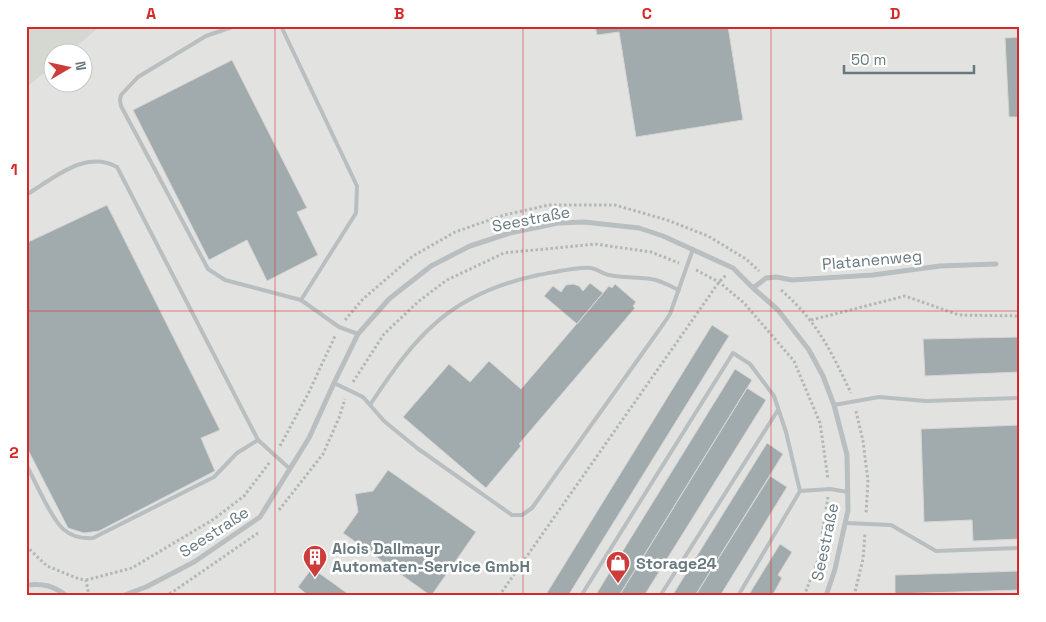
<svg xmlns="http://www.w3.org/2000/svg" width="1046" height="622" font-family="'Space Grotesk',sans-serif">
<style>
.built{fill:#e2e3e1;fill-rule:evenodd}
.green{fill:#d5d8d1}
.building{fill:#a1abad;stroke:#d5d5d3}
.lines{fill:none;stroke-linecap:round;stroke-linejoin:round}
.path{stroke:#b3b7b8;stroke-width:3;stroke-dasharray:2.5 2.5;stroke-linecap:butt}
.lane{stroke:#b9bec0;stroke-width:4}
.street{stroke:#b9bec0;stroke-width:5}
.grid{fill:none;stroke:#d62828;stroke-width:1;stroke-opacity:0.55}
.labels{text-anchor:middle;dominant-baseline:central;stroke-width:5;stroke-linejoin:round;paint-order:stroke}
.street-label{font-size:16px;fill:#67797e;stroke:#fff}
.poi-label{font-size:16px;font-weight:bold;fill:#67797e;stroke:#fff;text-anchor:start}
.neatline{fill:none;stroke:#d62828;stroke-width:2}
.grid-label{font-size:16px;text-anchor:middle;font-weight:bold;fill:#d62828}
</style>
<rect width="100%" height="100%" fill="#f4f3f1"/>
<path class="built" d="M26 26H1020V596H26ZM52 52H82V82H52Z"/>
<path class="green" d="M26 26H101L69 52H52V66L26 88Z"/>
<path class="building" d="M595 26H728L743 120 636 137 619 32 597 35Z
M1020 37V117H1009L1005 38Z
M232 60 307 208 297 212 318 255 267 281 247 240 209 260 133 110Z
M107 205 220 430 201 438 215 471 99 531 84 533 68 528 26 446V243Z
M590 283 603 293 577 324 544 296 553 286 561 292 566 285 573 284 579 286 583 291Z
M615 284 636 302 633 306 635 308 519 444 521 446 486 488 403 417 449 364 470 382 489 361 521 389 609 286 612 288Z
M712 325 729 336 568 596H545Z
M1020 337V372L925 376 923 339Z
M735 369 752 380 619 596H595Z
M747 388 766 400 644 596H619Z
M1020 425V539L973 541 972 520 924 522 921 429Z
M767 443 783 454 695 596H672Z
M388 470 476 532 431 596 343 533 358 512 355 494 373 491Z
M770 476 787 487 720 596H695Z
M780 544 792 552 778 575 782 578 772 596H748Z
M312 568 351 596H309L298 587Z
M1020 571V590L895 594V575Z"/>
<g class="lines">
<path class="path" d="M696 270 719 282 744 303 794 361 820 423 828 479
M781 290C817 321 831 351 851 393
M345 320 363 299 413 256 455 232 504 215 549 205H615L667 220 708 236 746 259 759 271
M811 320 905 296 959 315 1020 316
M353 382 384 334 419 301 447 280 504 253 595 244 651 252 679 263
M856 411 863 441 868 481 866 514
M280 446 308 394 335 336
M279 510 323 454 339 418 345 399
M26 546 47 566 79 579 86 580 89 596
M86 580 132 568 214 519 244 496 270 462
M165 596 174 591 258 533
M499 596 719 282 726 275
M804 596 818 560 828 497
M854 596 863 559 865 533"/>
<path class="lane" d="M235 26 206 36 138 77 121 95 120 100 121 106 208 269 225 280 301 300 339 327 358 334
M281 26 357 186 356 213 301 300
M26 195C53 179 85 149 117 167L258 440 290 469
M334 383 363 397 384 421 417 448 512 515H522L532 508 664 323 670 314 693 249
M370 405C417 333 451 294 538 275 550 273 581 266 591 268 597 269 603 274 609 275 622 278 637 277 651 279 660 280 670 286 679 290
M834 405 879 397 926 401 1020 398
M26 464C32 476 38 488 44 500 56 522 64 540 93 538L214 477 237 453 258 440
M846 523 891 525 936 551 1020 548
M581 596 733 353 750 364 774 396 786 432 800 491 830 489 848 492
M660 596 778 410
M738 596 800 491"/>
<path class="street" d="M753 288 766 278 776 277 792 280 873 275 940 266 996 264
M26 585C43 583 54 586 67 596
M122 596 146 587 194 562 260 517 309 438 334 383 358 334 389 299 431 266 470 246 510 233 558 223 584 222 639 228 663 236 733 268 753 288 778 310 809 350 823 376 834 405 847 455 848 510 835 569 826 596"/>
</g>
<path class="grid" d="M275 26V596M523 26V596M771 26V596M26 311H1020"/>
<defs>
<symbol id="building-pin" viewBox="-11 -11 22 30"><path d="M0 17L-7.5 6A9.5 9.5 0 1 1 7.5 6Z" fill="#cb3c3a" stroke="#fff"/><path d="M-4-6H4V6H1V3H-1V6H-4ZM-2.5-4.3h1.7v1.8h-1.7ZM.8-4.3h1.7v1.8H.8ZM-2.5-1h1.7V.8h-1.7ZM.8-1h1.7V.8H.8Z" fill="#fff"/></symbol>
<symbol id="shop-pin" viewBox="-11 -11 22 30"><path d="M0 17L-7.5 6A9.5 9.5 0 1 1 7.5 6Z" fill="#cb3c3a" stroke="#fff"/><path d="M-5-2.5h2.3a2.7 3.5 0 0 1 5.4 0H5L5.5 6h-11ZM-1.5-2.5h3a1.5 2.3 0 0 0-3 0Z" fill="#fff"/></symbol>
</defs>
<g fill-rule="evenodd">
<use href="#building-pin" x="301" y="543" width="28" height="38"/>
<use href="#shop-pin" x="604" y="549" width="28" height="38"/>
</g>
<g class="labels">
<g class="street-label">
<text transform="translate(531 219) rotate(-11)">Seestraße</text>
<text transform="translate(872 260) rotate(-5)">Platanenweg</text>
<text transform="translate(214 532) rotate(-33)">Seestraße</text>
<text transform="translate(825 542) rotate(-78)">Seestraße</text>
</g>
<g class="poi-label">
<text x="332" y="548">Alois Dallmayr<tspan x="332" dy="18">Automaten-Service GmbH</tspan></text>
<text x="636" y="563">Storage24</text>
</g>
</g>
<rect width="1046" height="622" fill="none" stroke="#ffffff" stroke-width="55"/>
<g transform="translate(68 68) rotate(81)"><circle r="24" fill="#ffffff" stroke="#c2c9cb"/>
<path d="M0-4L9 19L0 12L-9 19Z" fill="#cb3c3a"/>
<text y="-8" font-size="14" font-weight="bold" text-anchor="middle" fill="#67797e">N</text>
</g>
<path d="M844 65v8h130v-8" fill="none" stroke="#67797e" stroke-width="2.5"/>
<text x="851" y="65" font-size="15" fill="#67797e" stroke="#ffffff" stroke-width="4" paint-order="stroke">50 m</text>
<rect x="28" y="28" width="990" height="566" class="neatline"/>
<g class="grid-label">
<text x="151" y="19">A</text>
<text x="399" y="19">B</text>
<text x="647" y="19">C</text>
<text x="895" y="19">D</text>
<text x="14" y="175">1</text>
<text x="14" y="458">2</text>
</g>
</svg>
